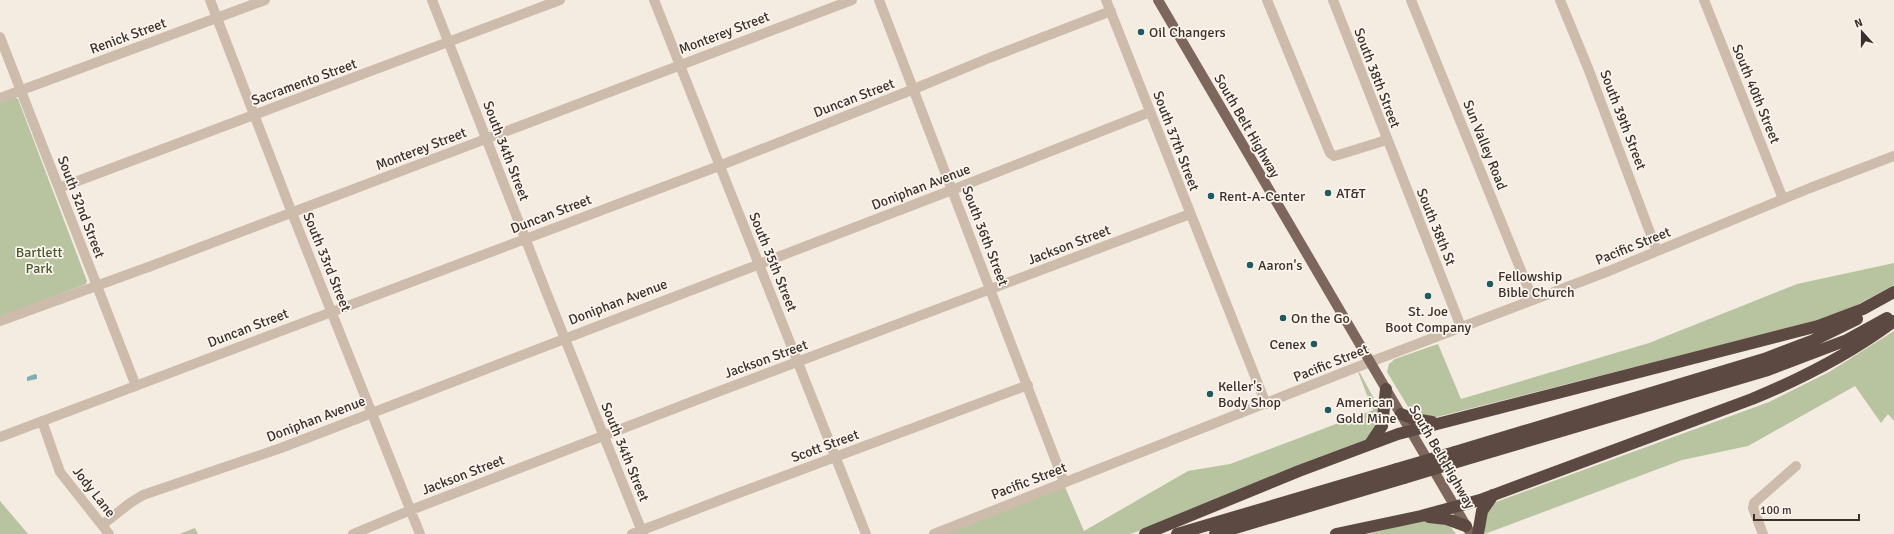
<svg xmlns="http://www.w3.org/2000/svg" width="1894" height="534" font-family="Signika,sans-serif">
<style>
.green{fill:#b8c4a0}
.water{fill:#7fb0b2}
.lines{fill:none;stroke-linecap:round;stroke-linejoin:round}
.minor{stroke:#cdbbac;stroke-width:10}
.major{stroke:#7d675c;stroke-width:10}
.highway{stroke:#5c4a42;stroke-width:12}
.highway-bridge{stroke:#5c4a42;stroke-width:12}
.poi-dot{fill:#1f5a5e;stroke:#fbf5ee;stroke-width:1.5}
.labels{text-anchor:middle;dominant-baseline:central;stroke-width:3.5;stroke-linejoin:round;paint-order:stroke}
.poi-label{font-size:14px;fill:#3b302b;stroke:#fbf5ee;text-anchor:start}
.street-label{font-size:14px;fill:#3b302b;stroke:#fbf5ee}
.park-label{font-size:14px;fill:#4a5a2e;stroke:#fbf5ee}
</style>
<rect width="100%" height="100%" fill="#f4ebe1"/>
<path class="green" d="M15 97 18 99 87 281 86 284 0 317V103Z
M1894 263V285L1857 305 1823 319 1433 418 1413 415 1387 372 1389 364 1395 359 1438 344 1461 399 1649 343 1797 284Z
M1894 331V421L1888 414 1881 423 1855 386 1748 446 1682 460 1485 534C1483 520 1485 511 1496 502L1769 402 1829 372Z
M1358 372 1360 373 1378 406 1380 421 1367 440 1145 529 1130 534H943L1065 487 1084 531 1188 471 1230 464 1373 410Z
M0 501 28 534H0Z
M1424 520 1447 522 1456 534H1368Z
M195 528 198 534H179Z"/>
<path class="water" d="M35 374 37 375V379L27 381V377Z"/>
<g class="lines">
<path class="minor" d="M210 0 292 213 420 534
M432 0 545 289 643 534
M654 0 866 534
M879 0 1064 482
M1106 0 1266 404
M1267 0 1330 153 1334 156 1338 155 1377 143 1383 141 1386 137
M1333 0 1461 327
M1411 0 1533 300
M1560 0 1588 68 1657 251
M1704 0 1783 199
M0 37 136 386
M0 98 265 0
M59 188 560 0
M0 321 151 266 852 0
M42 421 60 472 109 534
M0 437 719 166 914 89 989 58 1111 11
M102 525 130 503 143 495 281 448 952 190 1150 112
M353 534 411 510 712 394 1190 214
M632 534 736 494 1028 385
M934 534 1370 362 1609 271 1810 188 1894 156
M1763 534 1753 508 1754 503 1796 466"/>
<path class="major" d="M1158 0 1471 534"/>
<path class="highway" d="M1401 414 1414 419 1432 422
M1370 444 1382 426 1386 389
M1455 452 1764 359 1814 340 1857 319
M1460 461 1768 370 1847 340 1887 318
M1429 517 1447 519 1466 526
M1145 534 1299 471 1398 434 1818 326 1863 309 1894 292
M1177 534 1397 469
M1215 534 1404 478
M1336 534 1421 516 1480 500 1752 399C1803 378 1850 354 1894 321
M1478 534 1482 511 1493 495"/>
<path class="highway-bridge" d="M1397 469 1455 452
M1404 478 1460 461"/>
</g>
<g class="poi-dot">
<circle cx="1141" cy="32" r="4"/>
<circle cx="1328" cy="193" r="4"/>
<circle cx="1211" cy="196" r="4"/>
<circle cx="1250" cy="265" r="4"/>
<circle cx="1490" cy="284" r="4"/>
<circle cx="1428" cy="296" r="4"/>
<circle cx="1283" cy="318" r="4"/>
<circle cx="1314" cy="344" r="4"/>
<circle cx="1210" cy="394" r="4"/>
<circle cx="1328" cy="410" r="4"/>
</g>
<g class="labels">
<g class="poi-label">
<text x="1149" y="32">Oil Changers</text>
<text x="1336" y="193">AT&amp;T</text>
<text x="1219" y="196">Rent-A-Center</text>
<text x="1258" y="265">Aaron's</text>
<text x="1498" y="276">Fellowship<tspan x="1498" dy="16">Bible Church</tspan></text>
<text x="1428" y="311" text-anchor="middle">St. Joe<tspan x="1428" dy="16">Boot Company</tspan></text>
<text x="1291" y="318">On the Go</text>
<text x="1306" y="344" text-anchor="end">Cenex</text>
<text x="1218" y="386">Keller's<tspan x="1218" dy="16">Body Shop</tspan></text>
<text x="1336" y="402">American<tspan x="1336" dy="16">Gold Mine</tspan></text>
</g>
<g class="street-label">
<text transform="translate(724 33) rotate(-21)">Monterey Street</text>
<text transform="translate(128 36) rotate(-20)">Renick Street</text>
<text transform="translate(1377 78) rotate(69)">South 38th Street</text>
<text transform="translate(304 82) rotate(-20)">Sacramento Street</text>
<text transform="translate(1756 94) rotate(68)">South 40th Street</text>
<text transform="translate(854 98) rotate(-21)">Duncan Street</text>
<text transform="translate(1623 120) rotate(69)">South 39th Street</text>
<text transform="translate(1247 126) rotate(60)">South Belt Highway</text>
<text transform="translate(1176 141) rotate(69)">South 37th Street</text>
<text transform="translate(1485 145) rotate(68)">Sun Valley Road</text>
<text transform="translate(421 149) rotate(-21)">Monterey Street</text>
<text transform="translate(506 151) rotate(69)">South 34th Street</text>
<text transform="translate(921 187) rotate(-21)">Doniphan Avenue</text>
<text transform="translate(81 207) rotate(69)">South 32nd Street</text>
<text transform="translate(551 214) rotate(-21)">Duncan Street</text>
<text transform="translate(1436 227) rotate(68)">South 38th St</text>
<text transform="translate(985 236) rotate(69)">South 36th Street</text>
<text transform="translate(1069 245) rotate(-21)">Jackson Street</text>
<text transform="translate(1633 246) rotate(-22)">Pacific Street</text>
<text transform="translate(327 262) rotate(68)">South 33rd Street</text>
<text transform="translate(773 262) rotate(68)">South 35th Street</text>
<text transform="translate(618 302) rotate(-21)">Doniphan Avenue</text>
<text transform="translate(248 328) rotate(-21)">Duncan Street</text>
<text transform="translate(766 359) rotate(-20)">Jackson Street</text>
<text transform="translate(1331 363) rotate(-22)">Pacific Street</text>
<text transform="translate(316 419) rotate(-21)">Doniphan Avenue</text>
<text transform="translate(825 446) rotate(-20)">Scott Street</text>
<text transform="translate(625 452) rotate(68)">South 34th Street</text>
<text transform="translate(1442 457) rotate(60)">South Belt Highway</text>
<text transform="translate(463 475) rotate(-21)">Jackson Street</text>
<text transform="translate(1029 481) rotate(-21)">Pacific Street</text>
<text transform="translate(94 492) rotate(52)">Jody Lane</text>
</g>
<g class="park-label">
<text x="39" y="252">Bartlett<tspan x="39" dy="16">Park</tspan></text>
</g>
</g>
<g transform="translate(1862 32) rotate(339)" stroke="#fbf5ee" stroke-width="3" paint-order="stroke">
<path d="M0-3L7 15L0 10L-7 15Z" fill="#3b302b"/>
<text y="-6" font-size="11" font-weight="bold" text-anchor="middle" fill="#3b302b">N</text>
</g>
<path d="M1754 514v6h105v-6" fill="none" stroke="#3b302b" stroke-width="2"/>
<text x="1760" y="514" font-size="12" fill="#3b302b" stroke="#fbf5ee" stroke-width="3" paint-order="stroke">100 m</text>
</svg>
